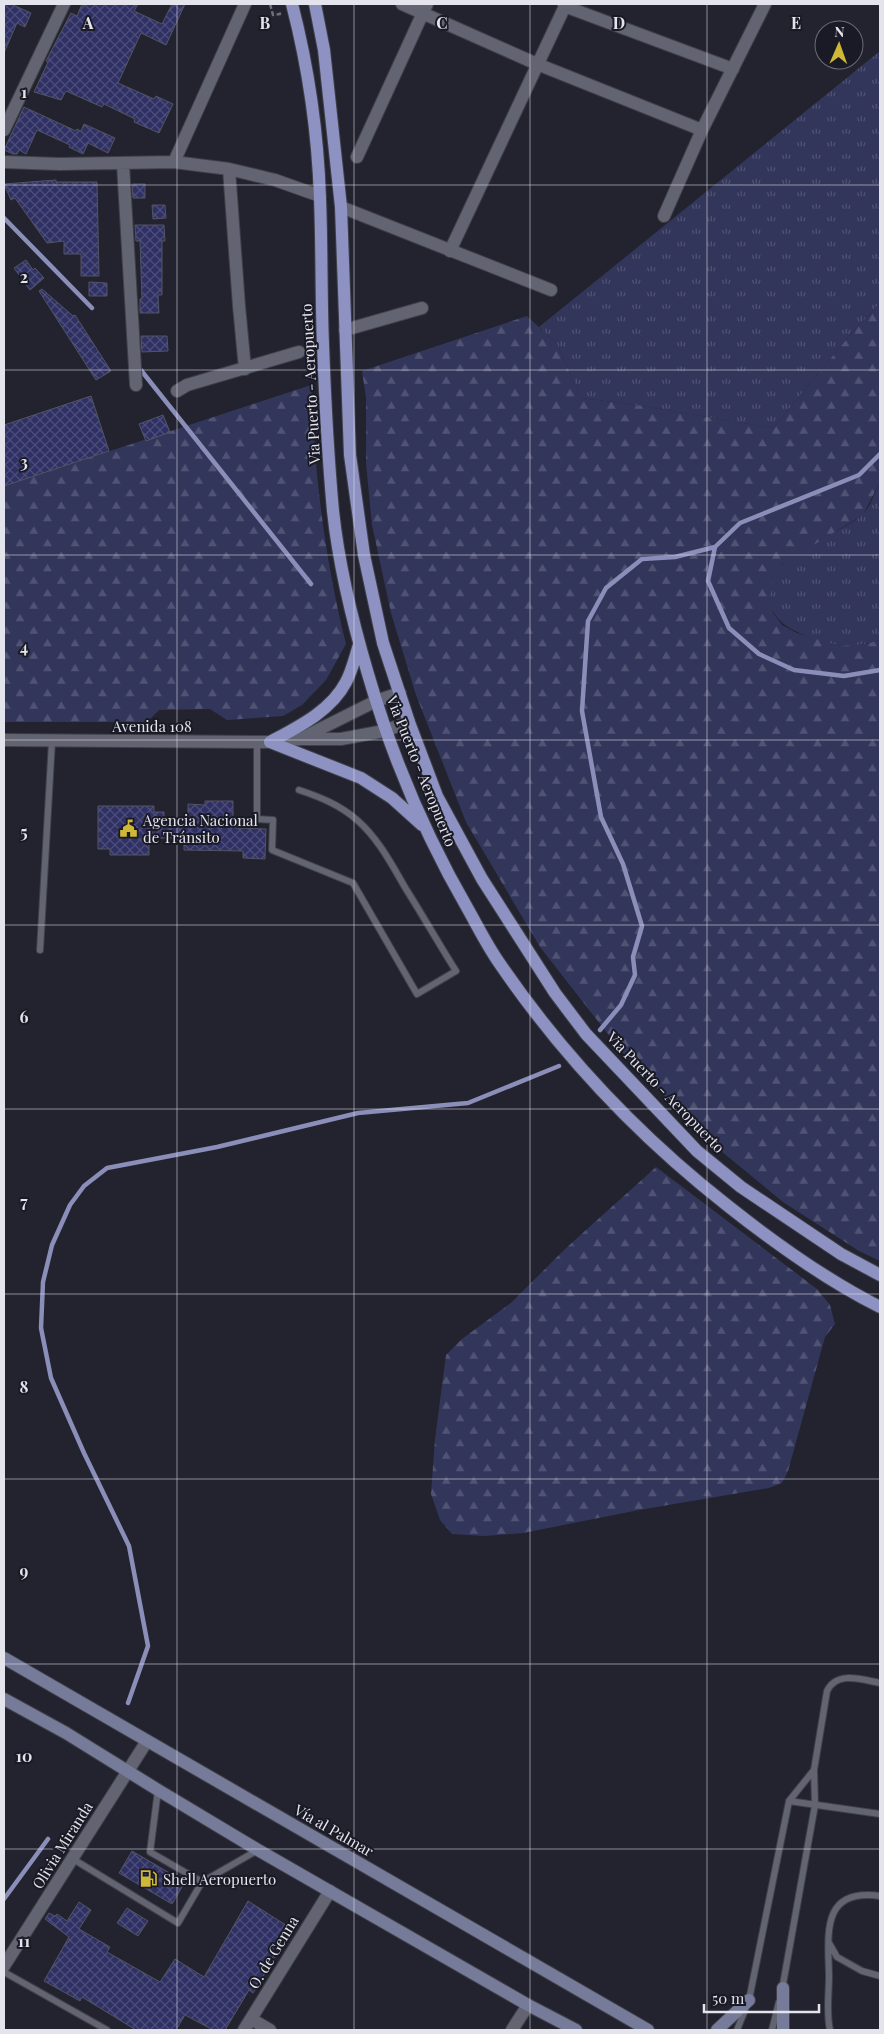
<svg xmlns="http://www.w3.org/2000/svg" width="884" height="2034" font-family="'Playfair Display',serif">
<style>
.grass{fill:url(#grass-tufts)}
.forest{fill:url(#forest-firs)}
.lines{fill:none;stroke-linecap:round;stroke-linejoin:round}
.stream{stroke:#8a8eb8;stroke-width:4.5}
.building{fill:url(#building-cross-hatch);stroke:#525461}
.service-casing{stroke:#3f4049;stroke-width:8}
.minor-casing{stroke:#3f4049;stroke-width:14}
.tertiary-casing{stroke:#3f4049;stroke-width:14}
.secondary-casing{stroke:#3f4049;stroke-width:14}
.primary-casing{stroke:#3f4049;stroke-width:14}
.path{stroke:#6e6f79;stroke-width:2.5;stroke-dasharray:5 2.5;stroke-linecap:butt}
.service{stroke:#626471;stroke-width:6}
.minor{stroke:#626471;stroke-width:12}
.tertiary{stroke:#626471;stroke-width:12}
.secondary{stroke:#777b9a;stroke-width:12}
.primary{stroke:#8d92c2;stroke-width:12}
.grid{fill:none;stroke:#e3e4ec;stroke-width:1;stroke-opacity:0.55}
.labels{text-anchor:middle;dominant-baseline:central;stroke-width:4;stroke-linejoin:round;paint-order:stroke}
.street-label{font-size:15px;fill:#e3e4ec;stroke:#191a25}
.poi-label{font-size:15px;fill:#e3e4ec;stroke:#191a25;text-anchor:start}
.grid-label{font-size:16px;text-anchor:middle;font-weight:bold;fill:#e3e4ec;stroke:#191a25;stroke-width:4;stroke-linejoin:round;paint-order:stroke}
</style>
<defs>
<pattern id="grass-tufts" width="24" height="20" patternUnits="userSpaceOnUse" patternTransform="scale(1.25)"><rect width="24" height="20" fill="#33365b"/><path d="M3 7l-1-3M5 7V3M7 7l1-3M15 17l-1-3M17 17v-4M19 17l1-3" fill="none" stroke="#505373"/></pattern>
<pattern id="forest-firs" width="22" height="20" patternUnits="userSpaceOnUse" patternTransform="scale(1.25)"><rect width="22" height="20" fill="#33365b"/><path d="M5 1l3.5 6h-7zM16 11l3.5 6h-7z" fill="#505373"/></pattern>
<pattern id="building-cross-hatch" width="8" height="8" patternUnits="userSpaceOnUse" patternTransform="scale(1.25)"><rect width="8" height="8" fill="#2f3064"/><path d="M0 0l8 8M0 8l8-8" fill="none" stroke="#4d4e7a"/></pattern>
</defs>
<rect width="100%" height="100%" fill="#22232e"/>
<path class="grass" d="M880 51V303L851 334 773 428 630 404 581 398 557 344 539 327Z
M880 482V640C868 644 855 646 843 646 833 645 822 641 813 638 784 629 760 613 773 578 784 550 839 535 862 515 870 508 875 492 880 482Z"/>
<path class="forest" d="M880 303V482L863 515 782 564 773 579 770 598 773 613 782 625 797 633 841 646 866 644 880 640V1261L859 1251 783 1202 704 1137 622 1052 540 947 466 822 416 695 391 613 372 525 366 463V398L362 371 527 316 557 344 581 398 630 404 773 428 851 334Z
M311 385C315 476 324 556 346 644L326 680 302 705 283 716 227 720 210 709 159 710 147 722H4V486Z
M656 1167 817 1289 830 1305 835 1324 825 1337 788 1471 782 1483 769 1488 639 1510 523 1533 484 1536 452 1534 440 1520 431 1494 435 1439 446 1355 462 1339 512 1302 565 1249Z"/>
<g class="lines">
<path class="stream" d="M4 218 92 308
M140 369 311 584
M880 454 859 475 740 523 715 547 708 581 729 628 759 654 794 670 844 676 880 670
M600 1030 621 1005 635 975 633 957 642 926 623 864 601 817 582 711 588 621 606 588 642 559 675 557 715 547
M128 1703 148 1646 129 1546 84 1453 51 1378 41 1328 43 1282 52 1245 70 1205 84 1186 107 1168 217 1147 358 1113 468 1103 559 1066
M4 1899 48 1839"/>
</g>
<path class="building" d="M4 4H11L31 13 25 27 17 23 4 53Z
M82 4H138L134 11 162 24 172 4H185L166 45 141 33 118 83 154 99 156 96 173 104 159 133 134 122 135 119 104 104 102 107 66 91 61 100 34 92 48 62 46 61 71 13 77 16Z
M24 107 76 131 77 129 81 131 84 124 115 138 108 153 88 143 83 154 69 147 70 145 37 130 26 154 19 150 17 154H13L4 150Z
M56 180V182H97L99 276H81V254H64V241L47 243 15 198 11 200 4 184Z
M132 184H145V198H133Z
M152 205H165L166 218 153 219Z
M135 225H164L165 241H162V295H158L159 313H140V299H142L140 241H136Z
M26 260 33 270 35 268 44 278 30 290 14 268Z
M89 282 107 283V296H89Z
M42 289 73 316 75 315 111 371 96 380 39 291Z
M141 336H167L168 351 142 352Z
M91 396 109 451 4 486V425Z
M163 415 170 432 146 441 139 424Z
M205 801H233V820H236L235 828 266 829 265 859 243 858V851L184 850V838H149V855H110V849H98V806H154V812H164V821L188 820V804L205 805Z
M132 1851 185 1882 172 1904 119 1873Z
M248 1901 292 1929 253 1993 249 1990 225 2030H213L185 2015 176 2030H136L82 1997 80 2001 44 1981 69 1937 45 1919 49 1913 55 1916 57 1914 67 1921 79 1902 91 1910 79 1929 110 1947 107 1952 160 1982 175 1959 204 1977Z
M127 1908 148 1921 138 1936 117 1923Z"/>
<g class="lines">
<defs>
<path id="service" d="M257 742V819L273 820 272 850 353 883 417 994 456 971C439 944 423 916 406 889 392 865 378 838 357 820 340 805 320 797 299 790
M40 950 52 741
M158 1790 150 1852 202 1882
M789 1801 880 1814
M73 1859 178 1923 202 1882 258 1850
M829 1943 837 1957 862 1971 880 1976
M4 1972 107 2030
M782 1990 815 1805 814 1770 827 1691C837 1670 863 1680 880 1683
M737 2030 749 2000 789 1801 814 1770
M772 2030 779 2002
M830 2030C826 2013 829 1993 829 1976 828 1933 821 1888 880 1896"/>
<path id="minor" d="M402 4 537 64 702 130
M564 6 733 69
M4 130 64 4
M357 157 427 4
M4 162 59 164 174 162 229 169 275 180 320 196
M174 162 245 4
M123 164 136 385
M229 169 239 306 245 369
M341 207 551 290
M664 216 702 130 765 4
M450 251 566 4
M345 330 422 308
M177 391 187 385 299 352
M251 2019 270 2030
M244 2030 330 1891
M512 2030 528 2005"/>
<path id="tertiary" d="M302 738 376 701 400 693
M4 740 270 742 300 739H341L384 731 409 722
M4 1966 147 1741"/>
<path id="secondary" d="M4 1658 648 2030
M4 1699 66 1733 158 1790 258 1850 528 2005 576 2030
M783 1988V2030
M717 2030 749 2000"/>
<path id="primary" d="M292 4C308 66 318 135 320 199 322 247 321 296 323 344 325 399 328 456 333 511 339 567 352 620 368 674 392 757 426 837 469 911 479 929 488 947 500 964 563 1056 640 1137 728 1206 776 1244 826 1280 880 1307
M315 4 324 50 341 207 350 455 364 555 383 643 409 722 437 796 482 879 555 993 586 1034 697 1151 741 1187 841 1254 880 1275
M270 742 361 778 392 798 422 825
M270 742C298 727 331 711 346 682 352 671 355 657 359 645"/>
</defs>
<use href="#service" class="service-casing"/>
<use href="#minor" class="minor-casing"/>
<use href="#tertiary" class="tertiary-casing"/>
<use href="#secondary" class="secondary-casing"/>
<use href="#primary" class="primary-casing"/>
<path class="path" d="M270 4 273 15 280 14 279 12"/>
<use href="#service" class="service"/>
<use href="#minor" class="minor"/>
<use href="#tertiary" class="tertiary"/>
<use href="#secondary" class="secondary"/>
<use href="#primary" class="primary"/>
</g>
<path class="grid" d="M177 4V2030M354 4V2030M530 4V2030M707 4V2030M4 185H880M4 370H880M4 555H880M4 740H880M4 925H880M4 1109H880M4 1294H880M4 1479H880M4 1664H880M4 1849H880"/>
<defs>
<symbol id="civic-bare" viewBox="-9 -9 18 18"><path d="M-.6-6.5H3V-4.5H.6V-3L4-1V1h2V6H-6V1h2V-1L-.6-3ZM-1.2 2.5V6h2.4V2.5Z" fill="#ceb837" stroke="#191a25" stroke-width="2.5" paint-order="stroke"/></symbol>
<symbol id="fuel-bare" viewBox="-9 -9 18 18"><path d="M-5.5-6h7V0h2V4h1.3V-2.5L3-4.5l.8-.8L6-3V5H2.5V1h-1V6h-7ZM-4.2-4.7v3.2H.2V-4.7Z" fill="#ceb837" stroke="#191a25" stroke-width="2.5" paint-order="stroke"/></symbol>
</defs>
<g fill-rule="evenodd">
<use href="#civic-bare" x="116" y="816" width="25" height="25"/>
<use href="#fuel-bare" x="136" y="1866" width="25" height="25"/>
</g>
<g class="labels">
<g class="street-label">
<text transform="translate(310 384) rotate(-93)">Via Puerto - Aeropuerto</text>
<text x="152" y="726">Avenida 108</text>
<text transform="translate(422 771) rotate(68)">Via Puerto - Aeropuerto</text>
<text transform="translate(666 1092) rotate(46)">Via Puerto - Aeropuerto</text>
<text transform="translate(334 1830) rotate(30)">Vía al Palmar</text>
<text transform="translate(62 1845) rotate(-58)">Olivia Miranda</text>
<text transform="translate(273 1952) rotate(-59)">O. de Genna</text>
</g>
<g class="poi-label">
<text x="143" y="820">Agencia Nacional<tspan x="143" dy="17">de Tránsito</tspan></text>
<text x="163" y="1879">Shell Aeropuerto</text>
</g>
</g>
<g class="grid-label">
<text x="88" y="29">A</text>
<text x="265" y="29">B</text>
<text x="442" y="29">C</text>
<text x="619" y="29">D</text>
<text x="796" y="29">E</text>
<text x="24" y="98">1</text>
<text x="24" y="283">2</text>
<text x="24" y="468">3</text>
<text x="24" y="653">4</text>
<text x="24" y="838">5</text>
<text x="24" y="1023">6</text>
<text x="24" y="1208">7</text>
<text x="24" y="1393">8</text>
<text x="24" y="1577">9</text>
<text x="24" y="1762">10</text>
<text x="24" y="1947">11</text>
</g>
<rect width="884" height="2034" fill="none" stroke="#e3e4ec" stroke-width="10"/>
<g transform="translate(839 45) rotate(2)"><circle r="24" fill="#191a25" stroke="#6a6b75"/>
<path d="M0-4L9 19L0 12L-9 19Z" fill="#ceb837"/>
<text y="-8" font-size="14" font-weight="bold" text-anchor="middle" fill="#e3e4ec">N</text>
</g>
<path d="M704 2004v8h115v-8" fill="none" stroke="#e3e4ec" stroke-width="2.5"/>
<text x="712" y="2004" font-size="15" fill="#e3e4ec" stroke="#191a25" stroke-width="4" paint-order="stroke">50 m</text>
</svg>
